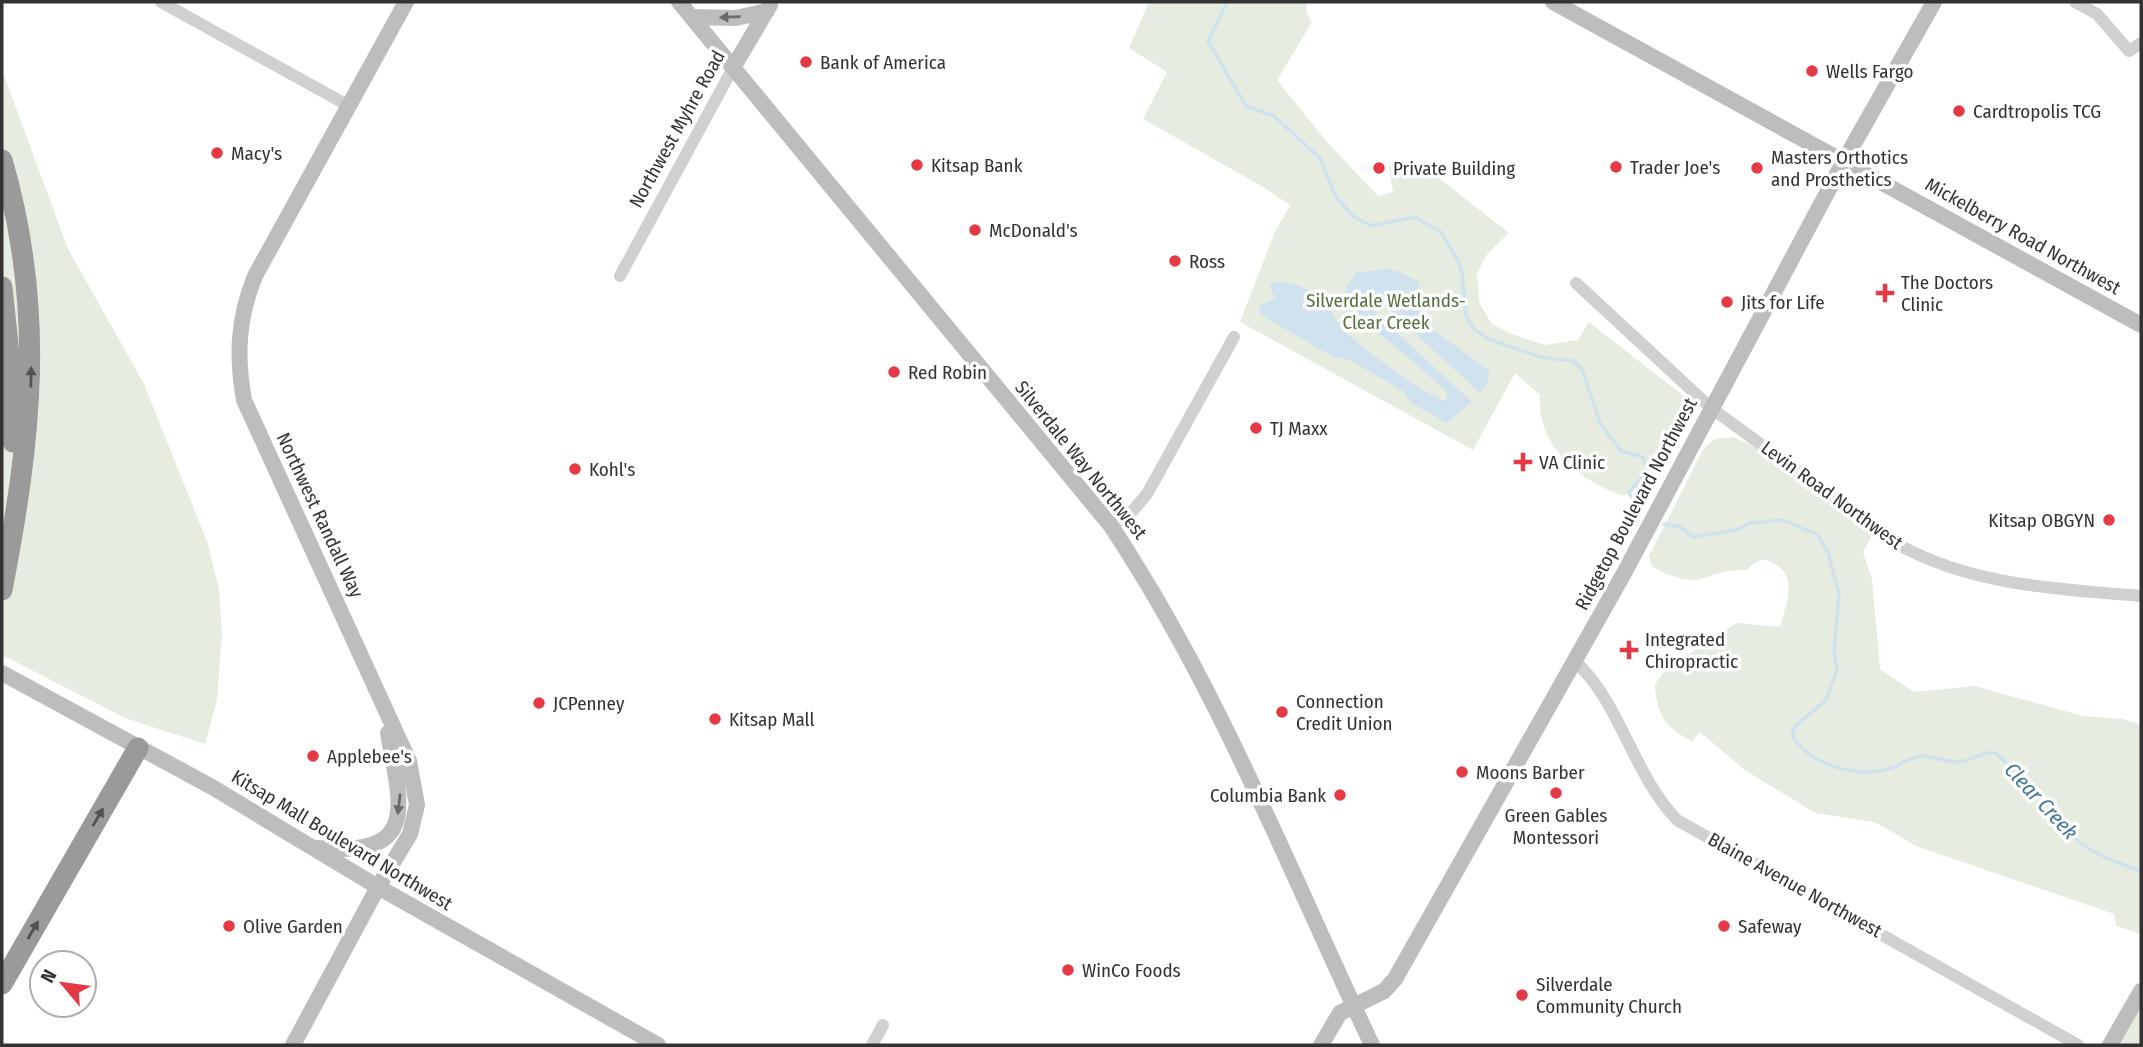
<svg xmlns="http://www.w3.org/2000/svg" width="2143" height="1047" font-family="'Fira Sans Condensed',sans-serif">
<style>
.green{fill:#e6ecdf}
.water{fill:#cfe2ee}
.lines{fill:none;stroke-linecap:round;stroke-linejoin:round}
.stream{stroke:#cfe2ee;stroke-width:3.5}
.street{stroke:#d0d0d0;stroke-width:12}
.secondary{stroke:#bdbdbd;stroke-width:16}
.highway{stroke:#9a9a9a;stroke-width:21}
.oneway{fill:#6a6a6a}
.oneway2{fill:#525252}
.poi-dot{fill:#e63946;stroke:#fff;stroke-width:2.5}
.labels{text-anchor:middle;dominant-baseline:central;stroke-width:7;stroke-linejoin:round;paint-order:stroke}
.poi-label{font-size:19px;fill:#333;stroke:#fff;text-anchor:start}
.street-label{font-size:19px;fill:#333;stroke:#fff}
.park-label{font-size:19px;fill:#56703f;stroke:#fff}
.water-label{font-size:21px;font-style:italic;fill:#3f7597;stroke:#fff}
</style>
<rect width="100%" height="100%" fill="#fff"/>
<path class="green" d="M1149 2H1307L1306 12 1312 22 1277 80 1327 142 1378 196 1393 192 1389 166 1422 165 1509 233 1488 253 1477 273 1479 302 1491 323 1511 334 1545 345 1578 340 1589 322 1685 397C1691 439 1658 476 1624 496 1579 481 1536 446 1540 395L1515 373 1473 450 1240 322 1274 234 1290 205 1265 188 1143 119 1167 72 1129 48Z
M2 70 68 249 144 384 208 544 219 590 222 635 217 700 205 744 125 718 2 655Z
M1733 437 1776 456 1876 528 1863 552 1872 579 1880 669 1914 692 1975 686 2083 716 2123 719 2141 725V934L2116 926 2114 914 1916 846 1875 822 1815 813 1745 770 1700 732 1692 741C1665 728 1656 714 1655 684L1666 669 1737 623 1780 627C1786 602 1800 575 1771 562 1761 557 1754 562 1747 570 1702 568 1703 596 1652 566L1649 556 1704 448 1715 439Z
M2141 991V1045H2110Z"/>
<path class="water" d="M1385 269 1398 271 1419 282 1421 316 1436 332 1490 371 1487 384 1480 393 1369 291 1364 297 1366 304 1472 402 1446 423 1410 402 1403 391 1350 360 1333 357 1260 314V306L1275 298 1270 287 1273 282C1290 280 1311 289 1324 300 1332 307 1334 319 1341 327 1350 340 1434 401 1446 401L1447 392C1431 379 1418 365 1402 352 1380 332 1352 322 1345 290L1356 273Z"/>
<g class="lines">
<path class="stream" d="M1227 2 1208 41 1246 106 1274 116 1320 158 1336 197 1354 217 1372 226 1415 217 1441 232 1457 259 1462 272 1466 316 1474 329 1488 339 1540 357 1573 361 1582 369 1601 425 1621 451 1643 457 1648 471 1629 492 1638 511
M1664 524 1680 527 1693 537 1737 530 1750 523 1783 520 1818 535 1828 553 1839 594 1834 651 1837 670 1826 700 1795 726 1792 736C1812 766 1858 779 1892 768 1900 765 1908 759 1916 757 1932 753 1948 765 1963 761 1974 759 1984 751 1994 753 2004 755 2063 828 2078 841 2095 855 2121 864 2141 871"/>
<path class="street" d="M161 2 349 106
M2075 2 2097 14 2129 51 2141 43
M620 276 734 66
M1576 283 1711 408 1899 545C1974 586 2058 589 2141 596
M1111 526 1130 514 1147 494 1234 337
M1575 661C1622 705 1632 773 1677 820L2078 1045
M872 1045 883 1025"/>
<path class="secondary" d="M679 2 1111 526C1218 687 1289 870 1372 1045
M1553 2 2141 325
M692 17 736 18 767 11
M734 66 770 5
M2 673 212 787 378 887 658 1045
M318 848C420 857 401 806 388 733
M293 1045 378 887 410 834 417 805 409 761 244 400C236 355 238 318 255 276L406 2
M1321 1045 1340 1013 1384 991 1395 979 1623 575 1844 161 1934 2
M2110 1045 2141 991"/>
<path class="highway" d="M2 160C46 311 31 439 2 590
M2 287 13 393V442
M2 984 138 748"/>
</g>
<defs><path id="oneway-solid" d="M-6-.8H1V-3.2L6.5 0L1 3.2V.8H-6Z" transform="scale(1.75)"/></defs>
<g class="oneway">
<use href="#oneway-solid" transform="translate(730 17) rotate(178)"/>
<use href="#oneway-solid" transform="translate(399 804) rotate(97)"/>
</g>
<g class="oneway2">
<use href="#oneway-solid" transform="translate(31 377) rotate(-89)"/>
<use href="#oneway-solid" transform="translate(98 817) rotate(-60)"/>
<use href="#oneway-solid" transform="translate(33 930) rotate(-60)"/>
</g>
<g class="poi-dot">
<circle cx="806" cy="62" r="7"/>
<circle cx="1812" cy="71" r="7"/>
<circle cx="1959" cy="111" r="7"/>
<circle cx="217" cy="153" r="7"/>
<circle cx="917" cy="165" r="7"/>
<circle cx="1616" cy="167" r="7"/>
<circle cx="1379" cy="168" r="7"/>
<circle cx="1757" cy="168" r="7"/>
<circle cx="975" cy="230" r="7"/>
<circle cx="1175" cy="261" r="7"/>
<path d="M1881.5 282.5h7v7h7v7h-7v7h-7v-7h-7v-7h7z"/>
<circle cx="1727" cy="302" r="7"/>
<circle cx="894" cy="372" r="7"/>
<circle cx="1256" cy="428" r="7"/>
<path d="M1519.5 451.5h7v7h7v7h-7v7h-7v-7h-7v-7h7z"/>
<circle cx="575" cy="469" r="7"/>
<circle cx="2109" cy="520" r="7"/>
<path d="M1625.5 639.5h7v7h7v7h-7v7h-7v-7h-7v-7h7z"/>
<circle cx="539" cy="703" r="7"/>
<circle cx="1282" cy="712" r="7"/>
<circle cx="715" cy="719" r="7"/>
<circle cx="313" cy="756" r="7"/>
<circle cx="1462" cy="772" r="7"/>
<circle cx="1556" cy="793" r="7"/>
<circle cx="1340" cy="795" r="7"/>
<circle cx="229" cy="926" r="7"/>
<circle cx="1724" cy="926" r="7"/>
<circle cx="1068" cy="970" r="7"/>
<circle cx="1522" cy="995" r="7"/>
</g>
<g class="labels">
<g class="poi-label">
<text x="820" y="62">Bank of America</text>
<text x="1826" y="71">Wells Fargo</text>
<text x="1973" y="111">Cardtropolis TCG</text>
<text x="231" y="153">Macy's</text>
<text x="1771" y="157">Masters Orthotics<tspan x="1771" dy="22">and Prosthetics</tspan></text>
<text x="931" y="165">Kitsap Bank</text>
<text x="1630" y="167">Trader Joe's</text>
<text x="1393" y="168">Private Building</text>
<text x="989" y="230">McDonald's</text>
<text x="1189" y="261">Ross</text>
<text x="1901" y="282">The Doctors<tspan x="1901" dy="22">Clinic</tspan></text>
<text x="1741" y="302">Jits for Life</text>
<text x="908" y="372">Red Robin</text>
<text x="1270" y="428">TJ Maxx</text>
<text x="1539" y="462">VA Clinic</text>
<text x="589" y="469">Kohl's</text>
<text x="2095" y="520" text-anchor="end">Kitsap OBGYN</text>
<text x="1645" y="639">Integrated<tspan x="1645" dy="22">Chiropractic</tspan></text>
<text x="1296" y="701">Connection<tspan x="1296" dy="22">Credit Union</tspan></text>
<text x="553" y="703">JCPenney</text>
<text x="729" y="719">Kitsap Mall</text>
<text x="327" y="756">Applebee's</text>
<text x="1476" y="772">Moons Barber</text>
<text x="1326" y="795" text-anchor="end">Columbia Bank</text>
<text x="1556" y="815" text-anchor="middle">Green Gables<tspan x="1556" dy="22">Montessori</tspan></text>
<text x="243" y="926">Olive Garden</text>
<text x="1738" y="926">Safeway</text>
<text x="1082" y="970">WinCo Foods</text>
<text x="1536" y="984">Silverdale<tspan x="1536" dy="22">Community Church</tspan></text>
</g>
<g class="street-label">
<text transform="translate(677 129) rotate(-61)">Northwest Myhre Road</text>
<text transform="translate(2023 236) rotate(29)">Mickelberry Road Northwest</text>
<text transform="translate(1081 460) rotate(51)">Silverdale Way Northwest</text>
<text transform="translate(1832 495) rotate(36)">Levin Road Northwest</text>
<text transform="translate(1636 504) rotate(-62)">Ridgetop Boulevard Northwest</text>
<text transform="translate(320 515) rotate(65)">Northwest Randall Way</text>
<text transform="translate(342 840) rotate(31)">Kitsap Mall Boulevard Northwest</text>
<text transform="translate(1795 885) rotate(29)">Blaine Avenue Northwest</text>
</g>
<g class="park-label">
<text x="1386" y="300">Silverdale Wetlands-<tspan x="1386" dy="22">Clear Creek</tspan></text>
</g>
<g class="water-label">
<text transform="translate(2041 801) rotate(47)">Clear Creek</text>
</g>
</g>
<rect width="2143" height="1047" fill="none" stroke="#333333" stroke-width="7"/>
<g transform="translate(63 984) rotate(299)"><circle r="33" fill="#ffffff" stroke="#adadad" stroke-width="2"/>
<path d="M0-5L12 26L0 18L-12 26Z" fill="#e63946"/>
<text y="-10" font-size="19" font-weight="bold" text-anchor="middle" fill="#333333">N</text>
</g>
</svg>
